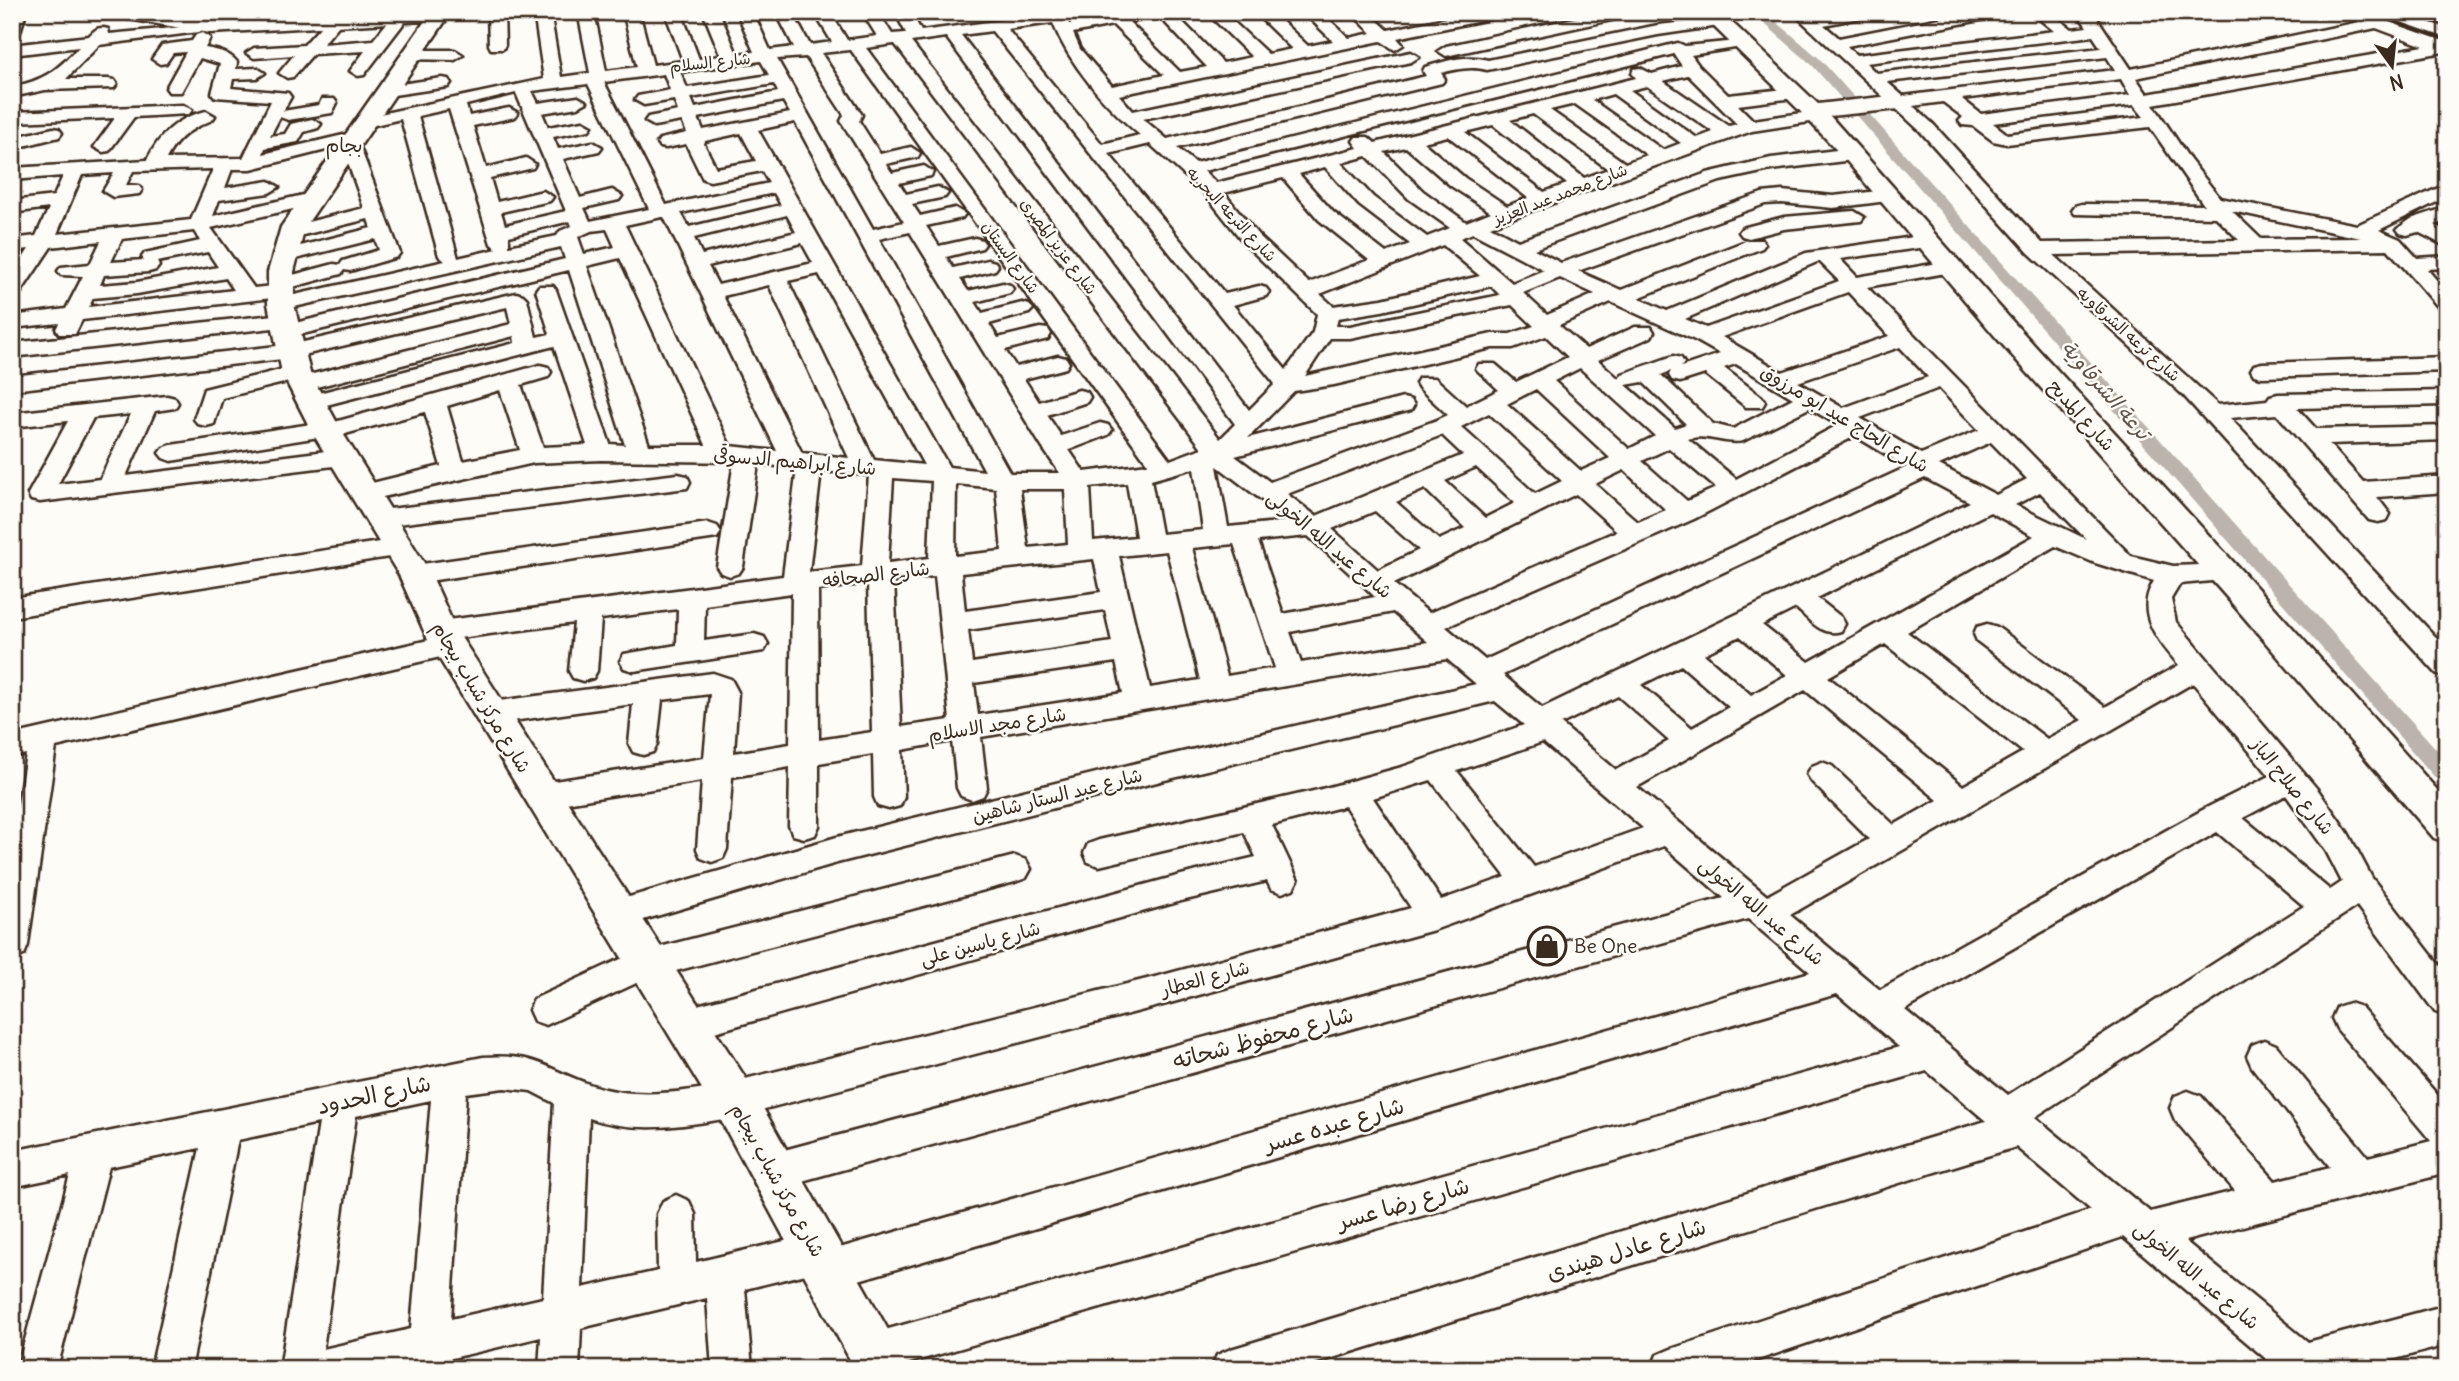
<svg xmlns="http://www.w3.org/2000/svg" width="2459" height="1381" font-family="Delius,'Playpen Sans Arabic',sans-serif">
<style>
.lines{fill:none;stroke-linecap:round;stroke-linejoin:round}
.canal{fill:#bbb4ad;fill-rule:evenodd}
.minor-casing{stroke:#3b2a1e;stroke-width:5}
.major-casing{stroke:#3b2a1e;stroke-width:5}
.highway-casing{stroke:#3b2a1e;stroke-width:6}
.minor{fill:#fdfcf7;fill-rule:evenodd}
.major{fill:#fdfcf7;fill-rule:evenodd}
.highway{fill:#fdfcf7;fill-rule:evenodd}
.rail{stroke:#3b2a1e;stroke-width:3.5}
.labels{text-anchor:middle;dominant-baseline:central;stroke-width:5;stroke-linejoin:round;paint-order:stroke}
.far-street-label{font-size:16px;fill:#3b2a1e;stroke:#fdfcf7}
.far-quarter-label{font-size:19px;fill:#3b2a1e;stroke:#fdfcf7}
.street-label{font-size:19px;fill:#3b2a1e;stroke:#fdfcf7}
.poi-label{font-size:19px;fill:#3b2a1e;stroke:#fdfcf7;text-anchor:start}
.water-label{font-size:21px;font-style:italic;fill:#615349;stroke:#fdfcf7}
.near-street-label{font-size:23px;fill:#3b2a1e;stroke:#fdfcf7}
</style>
<rect width="100%" height="100%" fill="#fdfcf7"/>
<filter id="ink" filterUnits="userSpaceOnUse"><feTurbulence type="fractalNoise" baseFrequency=".0143" numOctaves="2"/><feDisplacementMap in="SourceGraphic" scale="14" xChannelSelector="R" yChannelSelector="G"/><feConvolveMatrix kernelMatrix="1 2 1 2 8 2 1 2 1" color-interpolation-filters="sRGB"/></filter>
<g filter="url(#ink)">
<g class="lines">
<path class="canal" d="M1751 12H1765L1820 59 2447 761V785L2439 782 1812 65Z"/>
<defs>
<path id="minor" d="M12 12H26L20 32 12 37Z
M220 12H236L229 28 99 45 66 79H108L114 80 117 84 114 88 45 90 12 97V87C45 80 56 71 79 47L12 55V45L89 36C95 30 98 26 108 29L109 34 216 24Z
M396 12H408L410 15 364 75 358 76 350 71 365 51 313 54 293 77 287 78 279 73 294 55 254 58 246 53 254 48 304 45 331 15 337 13 345 18 323 44 373 40Z
M432 12H478C468 20 447 20 434 17Z
M488 12H504L505 45 503 49H491L489 45Z
M534 12H550L561 77 590 73 578 12H594L606 71 637 67 623 12H639L653 65 683 61 665 12H681L699 59 721 56 703 12H719L737 54 754 52 737 12H753L770 50 794 47 776 12H792L810 45 832 42 814 12H830L847 40 877 36 862 12H878L892 34 906 33 895 12H911L921 31 1049 14 1048 12H1064L1069 24 1132 12H1173L1223 63 1252 57 1206 12H1223L1268 54 1292 49 1254 12H1272L1308 46 1333 41 1303 12H1321L1349 38 1372 33 1350 12H1368L1388 30 1475 12H1508L1500 17 1397 38 1403 45 1395 50 1381 41 1119 95 1133 111 1411 52 1419 57 1411 62 1143 119 1167 139 1426 76 1423 71 1425 67C1446 61 1466 54 1488 60L1658 25 1725 18 1727 21 1725 24 1719 26 1658 35 1487 70C1471 66 1457 69 1441 73L1445 79 1442 83 1177 148 1195 163 1678 43 1685 46 1748 40 1750 43 1748 46 1691 55 1699 66 1728 95 1794 88 1803 93 1794 98 1738 105 1753 120 1817 111 1826 116 1823 120 1752 131 1490 226 1518 241 1707 173 1771 158 1853 148 1860 150 1862 154 1860 158 1853 160 1771 170 1720 181 1534 249 1561 263 1762 193 1782 191 1833 196 1888 190 1895 192 1898 196 1895 200 1833 208 1782 203 1765 204 1578 271 1621 290 1748 240H1762L1765 244 1762 248 1638 298 1667 311 1806 253 1926 235 1933 237 1936 241 1933 245 1926 247 1840 259 1857 277 1950 261 1957 263 1960 267 1957 271 1867 287 2131 556 2173 566 2224 564 2233 567 2237 573 2233 579 2180 584 2171 599 2176 622 2318 790 2348 833 2372 878 2447 975V1016L2435 1012 2357 906 2035 1117 2150 1212 2235 1191 2175 1120 2170 1108 2175 1096 2188 1091 2201 1096 2275 1181 2330 1167 2252 1067 2247 1056 2252 1045 2264 1040 2276 1045 2368 1157 2431 1141 2337 1029 2332 1018 2337 1007 2349 1003 2361 1007 2447 1106V1173L2185 1241 2308 1342 2447 1305V1345L2358 1369H2278L2123 1237 1731 1369H1651L1657 1355 1671 1349 2091 1210 2016 1147 1297 1369H1211L1217 1355 1231 1349 1986 1121 1927 1071 888 1369 860 1367 854 1353 860 1339 874 1333 1899 1047 1837 994 828 1289 814 1284 810 1273 745 1289 752 1369H712L707 1298 581 1328 579 1369H539L541 1337 448 1359 447 1369H280L319 1123 238 1140 191 1369H151L200 1148 109 1167 57 1369H17L70 1175 12 1187V1151L483 1057C538 1053 545 1069 592 1085 632 1099 677 1093 717 1086L1159 976 1411 908 1345 806 1272 825 1298 880 1293 889 1282 893 1271 889 1267 881 1181 901 686 1040 674 1035 669 1024 674 1013 686 1008 1181 875 1256 857 1244 832 1099 866 1088 862 1084 853 1088 844 1099 840 1318 790 1402 767 1524 725 1495 701 1165 780 837 863 616 928 605 924 600 914 605 904 837 837 1165 756 1476 684 1447 659 981 737 987 788 983 796 972 800 961 796 957 788 952 741 902 750 904 797 900 806 889 809 878 806 874 797 873 754 819 763V826L815 835 804 838 793 835 789 826 790 767 732 777 727 849 723 858 712 862 701 858 697 849 702 781 541 807 530 803 526 795 530 787 541 783 704 758 710 694 662 700 657 744 653 752 643 755 633 752 629 744 633 704 491 724 481 721 477 713 481 705 491 702 713 673 731 679 738 692 734 753 790 744 792 593 705 605 704 641 754 634 764 637 768 644 764 651 634 671 624 668 620 661 624 654 677 645 678 609 601 619 597 671 593 678 583 681 573 678 569 671 574 623 459 638 463 645 459 652 449 655 56 747 28 945 24 955 12 959V841L26 754 12 757V735L433 639 427 631 430 624 440 621 783 576 797 468 758 464 743 567 739 573 730 576 721 573 717 567 734 462 601 460 534 463 365 501 356 499 353 493 356 487 441 466 425 412 327 439 319 437 171 461 163 458 159 453 163 448 171 445 325 422 331 423 540 365 548 367 551 372 548 377 521 385 543 447 587 445 554 346 311 409 303 407 300 402 303 397 515 343 514 336 301 391 293 389 290 384 292 381 222 398 214 424 206 426 198 424 194 419 204 389 296 366 304 368 307 373 305 376 511 324 507 307 291 358 12 390V376L295 344 516 293 523 295 527 299 536 337 550 334 536 290 539 286H553L556 290 610 444 625 445 569 270 286 338 278 337 275 332 282 327 12 357V343L283 314 291 315 294 320 291 324 565 259 561 247 281 310 274 308 270 304 274 300 281 298 445 261 439 256 401 119 366 127 357 122 366 117 544 79ZM1159 17H1160L1207 67 1180 72 1129 22ZM1053 23C1069 64 1105 106 1140 135L1102 144 1007 29ZM1113 25 1164 75 1112 86 1080 49 1073 33ZM992 31 1275 384 1249 410 961 35ZM946 37 1235 424 1220 439 911 42ZM894 44H895L1202 448 1170 460 866 48ZM849 50H851L1148 464 1084 472 1069 450 1108 435 1112 430 1108 425 1100 423 1061 436 1047 415 1087 402 1090 397 1087 392 1079 390 1039 402 1024 379 1066 368 1069 363 1066 358 1058 356 1016 367 1005 350 1048 339 1051 334 1048 329 1040 328 998 338 989 324 1029 313 1033 309 1029 305 1022 303 982 313 975 302 1010 293 1013 289 1010 285 1003 283 968 291 960 279 995 270 998 266 995 262 988 260 953 268 946 257 982 248 985 244 982 240 975 238 939 246 926 226 962 218 965 214 955 208 920 216 912 204 945 197 948 193 938 187 906 194 899 183 931 176 933 172 924 166 892 173 886 164 918 157 920 153 911 147 880 154 859 121 862 115 821 53ZM1674 54 1682 66 1652 74 1640 68 1634 69 1632 73 1636 78 1375 143 1368 137H1356L1353 141 1358 148 1216 183 1204 171ZM806 57 844 115 841 121 904 222 873 229 777 59ZM761 61 769 75 687 88 680 72ZM664 74 670 90 638 96 635 100 644 105 674 100 678 111 648 117 645 121 654 126 682 121 687 133 660 139 657 143 660 147 666 148 686 144 703 179 710 181 762 171 769 183 666 205 604 82ZM1688 75 1737 124 1729 126 1663 81ZM588 84 649 209 590 221 584 208 619 200 622 196 612 190 580 198 563 159 599 151 602 147 593 142 558 149 553 137 589 130 592 126 583 121 548 127 542 113 578 107 587 102 578 97 538 103 532 91ZM774 84 778 92 695 108 691 98ZM1647 86 1713 132 1697 138 1630 90ZM516 93 566 211 505 225 501 212 550 201 553 197 543 191 497 202 490 178 533 168 535 164 526 158 486 168 473 126 515 117 518 113 509 108 469 116 466 105ZM1613 94 1681 143 1663 150 1592 100ZM783 101 790 113 703 130 698 118ZM1575 104 1647 155 1625 163 1550 110ZM449 109 491 244 497 249 458 258 418 116ZM1533 114 1608 169 1584 178 1510 120ZM795 122 985 471 949 467 758 130ZM1493 125 1567 184 1544 192 1465 132ZM741 133 756 161 716 168 704 144 705 141ZM1448 136 1528 198 1507 206 1465 178 1423 142ZM1150 144 1205 194 1244 243 1317 314 1313 332 1286 370 1233 305 1266 296 1269 292 1266 288 1259 286 1225 294 1109 154ZM1406 147 1451 186 1491 212 1466 222 1423 191 1384 152ZM1367 156 1409 199 1450 228 1427 237 1373 197 1341 163ZM1325 167 1359 205 1410 244 1386 253 1333 212 1299 174ZM1283 178 1319 220 1369 260 1309 283 1258 235 1224 193ZM774 193 781 205 689 227 681 213ZM787 215 796 232 702 255 694 238ZM662 217H664L777 451 730 446 625 225ZM570 221 572 226 560 231 557 236 509 246V236ZM607 229 615 247 584 254 578 237 591 231ZM910 232 1042 447 1060 473H1010L879 239ZM1473 233 1544 270 1512 283 1460 238ZM802 243 813 263 718 285 708 266ZM1443 245 1480 276 1382 299 1333 306 1320 294ZM620 258 706 445H649L587 266ZM1817 262H1820L1839 281 1706 328 1685 319ZM819 274 924 465 874 460 788 281ZM1560 278 1595 294 1547 315 1523 293ZM769 285 849 458 802 453 723 296ZM1491 286 1500 295 1350 326H1336L1338 318 1382 311ZM1848 292 1889 336 1782 372 1722 337ZM1611 302 1697 341 1720 354 1681 367 1684 363 1681 358 1673 356 1622 374 1619 379 1598 360 1651 337 1654 332 1651 327H1635L1586 349 1559 325ZM1512 305 1534 326 1510 334H1492L1305 376 1330 338H1350ZM1546 336 1568 357 1516 382 1495 364H1479L1476 369 1499 390 1466 406 1435 378H1419L1416 383 1419 388 1448 415 1437 420 1270 482 1235 456 1411 410 1414 405 1411 400 1403 398 1248 438 1294 391 1334 385 1492 348H1513ZM1900 347 1928 377 1843 408 1798 382ZM1736 364 1793 398 1733 429 1713 424 1661 375 1671 371 1669 375 1672 380 1680 382 1705 374 1746 407H1762L1765 402 1762 397 1724 368ZM1580 368 1655 436 1629 449 1554 381ZM1643 382 1686 424 1675 428 1626 385ZM1939 388 1979 430 1921 454 1860 418ZM1536 389 1610 458 1581 471 1507 404ZM500 390 520 450 463 461 447 406ZM1809 408 1838 425 1736 479 1688 439C1707 433 1724 445 1743 441ZM1489 413 1562 481 1535 494 1461 427ZM1442 435 1463 455 1316 516 1287 494ZM1855 436 1907 467 1485 660 1446 627 1694 519ZM1991 442 2027 479 1996 495 1939 465ZM1669 448 1716 488 1687 501 1642 461ZM1217 466 1220 468 1289 521 1228 527ZM1476 467 1515 503 1485 518 1445 481ZM1194 468 1203 530 1161 534 1151 480ZM1624 470 1666 510 1638 522 1595 484ZM821 471 869 475 862 566 809 572ZM893 478 932 481 929 558 888 563ZM1925 478 1970 502 1542 708 1503 675ZM1127 483 1136 537 1093 541 1090 487ZM956 484 996 488 1002 551 955 556ZM1020 489H1065L1068 544 1028 548ZM1425 489 1465 528 1439 540 1396 502ZM2040 492 2086 539 2015 505ZM1576 494 1617 531 1429 613 1394 584ZM1375 511 1419 550 1378 570 1332 529ZM1990 512 2034 536 1809 662 1762 625 1796 608C1810 620 1822 637 1841 631L1845 624 1841 617 1817 598ZM1308 536 1366 588 1375 597 1283 614 1258 541ZM1234 544 1275 668 1227 676 1192 548ZM2055 546 2095 563 2154 581C2134 613 2158 641 2179 665L2105 707 1997 627 1987 624 1977 627 1974 634 1977 641 2082 720 2047 739 1907 632ZM1167 551 1200 680 1150 688 1119 556ZM1094 559 1101 592 965 611 961 573ZM935 576 950 720 901 727 894 580ZM868 583 872 732 819 740 818 590ZM1105 610 1112 642 972 663 968 630ZM1393 612 1428 642 1301 663 1290 632ZM1740 636 1787 675 1751 695 1704 654ZM1885 644 2023 752 1963 786 1828 677ZM1116 662 1123 693 978 715 974 683ZM1681 665 1729 707 1692 728 1641 685ZM2193 683 2270 776 2208 807 1880 990 1790 915ZM1805 690 1938 800 1894 825 1832 766 1822 762 1812 766 1807 774 1812 782 1869 839 1767 896 1637 787ZM1618 696 1669 741 1616 770 1561 724ZM1543 742 1643 828 1534 867 1457 771ZM1431 780 1506 877 1441 900 1373 798ZM2286 795 2326 851 2342 882 2330 890 2243 818ZM2217 832 2304 906 2008 1095 1905 1010ZM1664 846 1724 898 773 1153 760 1158 755 1171 760 1184 773 1189 1748 919 1810 972 836 1249 831 1239 818 1233 696 1262 695 1214 689 1201 676 1195 663 1201 657 1214 658 1271 582 1288 589 1118C636 1134 686 1126 734 1117L1159 1006 1434 930ZM504 1088 531 1091 554 1103 543 1298 451 1319 466 1093ZM431 1100 411 1329 323 1349 356 1116Z
M1602 12H1633L1625 17 1446 56 1438 51 1446 46Z
M1792 12H1810L1815 17 1842 12H1876L1874 15 1824 25 1839 38 1971 12H2004L1996 17 1847 46 1856 55 2054 31 2031 12H2049L2072 29 2087 27 2077 12H2093L2131 69 2359 22 2352 17 2360 12 2447 42V51L2444 52 2153 104 2190 160 2220 198 2357 225 2447 184V197L2379 230 2400 239 2417 258 2447 256V268L2427 269 2447 292V311L2440 309 2388 249 2054 255 2218 405 2267 400 2270 396 2278 394 2447 391V405L2297 408 2316 429 2447 426V440L2329 444 2363 482 2447 476V492L2377 497 2390 514 2387 520 2378 522 2369 520 2277 414 2230 418 2447 649V677L2437 674 2184 396 2029 253 1920 131ZM2376 28 2424 46 2147 94 2136 78ZM2093 36 2101 48 1876 73 1866 63ZM2107 57 2115 70 1903 96 1887 82ZM2121 79 2130 95 1981 114 1962 99ZM1943 102 1963 117 1959 121 1962 125 1973 126 1993 141 2007 144 2150 127 2204 205 2082 204 2075 206 2072 210 2075 214 2216 217 2239 240 2042 243 1932 123 1913 106ZM2134 105 2144 117 2007 134 1993 123ZM2232 211 2361 238 2261 239Z
M202 33 210 38 205 48C217 50 229 52 237 62L236 69 257 68 265 73 257 78 233 79 231 88 288 93 291 97 283 111 319 105 322 99H334L337 103 332 113 288 120 280 117 270 136 285 134 291 124 312 119 321 124 318 128 304 132 298 142 265 148 263 154 356 132 362 133 365 137 358 142 400 253 397 257 350 271 344 270 341 274 289 288 291 291 288 295 281 297 82 320 75 334H59L56 329 59 323 12 328V316L66 309 83 276 61 275 58 271 61 267 90 264 101 241 51 247 19 295 12 297V275L29 249 12 251V239L36 236 49 208 12 213V201L54 196 63 176 12 180V168L147 160C160 134 177 118 206 111L215 116 212 120C190 129 177 138 166 159L243 158 271 101 215 97 212 93 220 64 200 58 181 92H169L166 88 186 52 173 53 166 63 160 64 152 59 162 45 192 41 196 35ZM342 146 364 208 284 228 281 232 284 236 291 238 368 219 371 228 277 252 274 256 277 260 284 262 375 239 379 250 343 261 340 265 334 264 274 280 272 286 254 288 211 228 319 203 322 199 312 193 213 216 219 200 269 193 279 187 269 181 225 188 232 169H251ZM213 169 191 220 57 234 82 175 114 173 103 191 113 197 139 194 142 190 139 186 126 185 133 171ZM194 231 200 241 145 253 142 257 144 260 111 262 122 239ZM208 252 218 267 137 282 100 285 104 275 149 272 156 270 159 266 157 262ZM226 278 234 290 89 307 93 298 137 294Z
M410 50H455L463 55 455 60 404 59 402 55 404 51Z
M442 78 448 79 451 83 448 87 387 96 378 91 387 86Z
M183 105 192 110 189 114 134 117 109 151 103 152 94 147 115 118 12 122V112Z
M53 128 59 129 62 133 59 137 12 149V138Z
M2447 207V220L2435 225 2447 232V247L2418 232 2407 235 2400 233 2397 229 2411 219Z
M1854 211 1864 217 1861 221 1784 229 1749 238 1742 236 1739 232 1742 228 1784 217Z
M2447 357V371L2262 377 2254 375 2251 370 2254 365 2262 363Z
M167 396 175 398 178 403 175 408 155 411 126 476 342 449 350 452 354 457 350 462 342 465 40 502 31 500 28 494 68 421 12 427V413ZM131 414 100 479 58 484 93 418Z
M678 474 687 476 690 482 687 488 381 526 372 524 369 518 372 512 381 510Z
M708 523 717 526 721 532 717 538 415 583 406 580 402 574 406 568 415 565Z
M399 539 408 542 412 548 408 554 12 617V598Z
M1015 856 1026 860 1031 869 1026 878 1015 882 645 979 546 1025 534 1021 529 1010 534 999 647 947 652 949Z"/>
<path id="major" d="M113 12H159L210 21 365 12 450 14 305 227 294 272V304L310 373 342 432 431 574 455 628 750 1085 900 1351 907 1369H855L718 1115 428 640 399 575 312 432 282 373 268 304V272L281 227 425 21 210 33 123 18Z
M1699 12H1721L1818 104 1899 95 1907 97 1910 102 1907 107 1899 109 1830 116 2014 323 2248 578 2447 801V843L2434 838 2224 594 1994 335 1845 159 1800 111Z"/>
<path id="highway" d="M2418 12H2447V25L2421 17Z"/>
</defs>
<use href="#minor" class="minor-casing"/>
<use href="#major" class="major-casing"/>
<use href="#highway" class="highway-casing"/>
<use href="#minor" class="minor"/>
<use href="#major" class="major"/>
<use href="#highway" class="highway"/>
<path class="rail" d="M2367 12 2447 40"/>
</g>
</g>
<defs>
<symbol id="shop-ring" viewBox="-11 -11 22 22"><circle r="9.5" fill="#fdfcf7" stroke="#3b2a1e" stroke-width="1.5"/><path d="M-5-2.5h2.3a2.7 3.5 0 0 1 5.4 0H5L5.5 6h-11ZM-1.5-2.5h3a1.5 2.3 0 0 0-3 0Z" fill="#3b2a1e"/></symbol>
</defs>
<g fill-rule="evenodd">
<use href="#shop-ring" x="1525" y="924" width="44" height="44"/>
</g>
<g class="labels">
<g class="far-street-label">
<text transform="translate(710 62) rotate(-6)">شارع السلام</text>
<text transform="translate(1560 194) rotate(-21)">شارع محمد عبد العزيز</text>
<text transform="translate(1232 214) rotate(47)">شارع الترعه البحريه</text>
<text transform="translate(1059 246) rotate(53)">شارع عزيز المصرى</text>
<text transform="translate(1011 257) rotate(54)">شارع البستان</text>
<text transform="translate(2129 334) rotate(42)">شارع ترعه الشرقاويه</text>
</g>
<g class="far-quarter-label">
<text x="344" y="145">بجام</text>
</g>
<g class="street-label">
<text transform="translate(2082 415) rotate(48)">شارع المديح</text>
<text transform="translate(1845 418) rotate(31)">شارع الحاج عيد ابو مرزوق</text>
<text transform="translate(795 461) rotate(5)">شارع ابراهيم الدسوقى</text>
<text transform="translate(1330 544) rotate(40)">شارع عبد الله الخولى</text>
<text transform="translate(876 574) rotate(-7)">شارع الصحافه</text>
<text transform="translate(482 697) rotate(59)">شارع مركز شباب بيجام</text>
<text transform="translate(997 724) rotate(-9)">شارع مجد الاسلام</text>
<text transform="translate(2293 786) rotate(51)">شارع صلاح الباز</text>
<text transform="translate(1057 795) rotate(-14)">شارع عبد الستار شاهين</text>
<text transform="translate(1762 911) rotate(40)">شارع عبد الله الخولى</text>
<text transform="translate(980 943) rotate(-15)">شارع ياسين على</text>
<text transform="translate(1205 978) rotate(-15)">شارع العطار</text>
<text transform="translate(778 1180) rotate(61)">شارع مركز شباب بيجام</text>
<text transform="translate(2197 1275) rotate(40)">شارع عبد الله الخولى</text>
</g>
<g class="poi-label">
<text x="1574" y="946">Be One</text>
</g>
<g class="water-label">
<text transform="translate(2106 390) rotate(49)">ترعة الشرقاوية</text>
</g>
<g class="near-street-label">
<text transform="translate(1263 1037) rotate(-15)">شارع محفوظ شحاته</text>
<text transform="translate(374 1094) rotate(-12)">شارع الحدود</text>
<text transform="translate(1334 1124) rotate(-16)">شارع عبده عسر</text>
<text transform="translate(1403 1203) rotate(-16)">شارع رضا عسر</text>
<text transform="translate(1626 1249) rotate(-17)">شارع عادل هيندى</text>
</g>
</g>
<rect width="2459" height="1381" fill="none" stroke="#fdfcf7" stroke-width="42"/>
<rect x="21" y="21" width="2417" height="1339" fill="none" stroke="#3b2a1e" stroke-width="2.5" filter="url(#ink)"/>
<g transform="translate(2392 66) rotate(165)" stroke="#fdfcf7" stroke-width="5" paint-order="stroke">
<path d="M0-5L12 26L0 18L-12 26Z" fill="#3b2a1e"/>
<text y="-10" font-size="19" font-weight="bold" text-anchor="middle" fill="#3b2a1e">N</text>
</g>
</svg>
